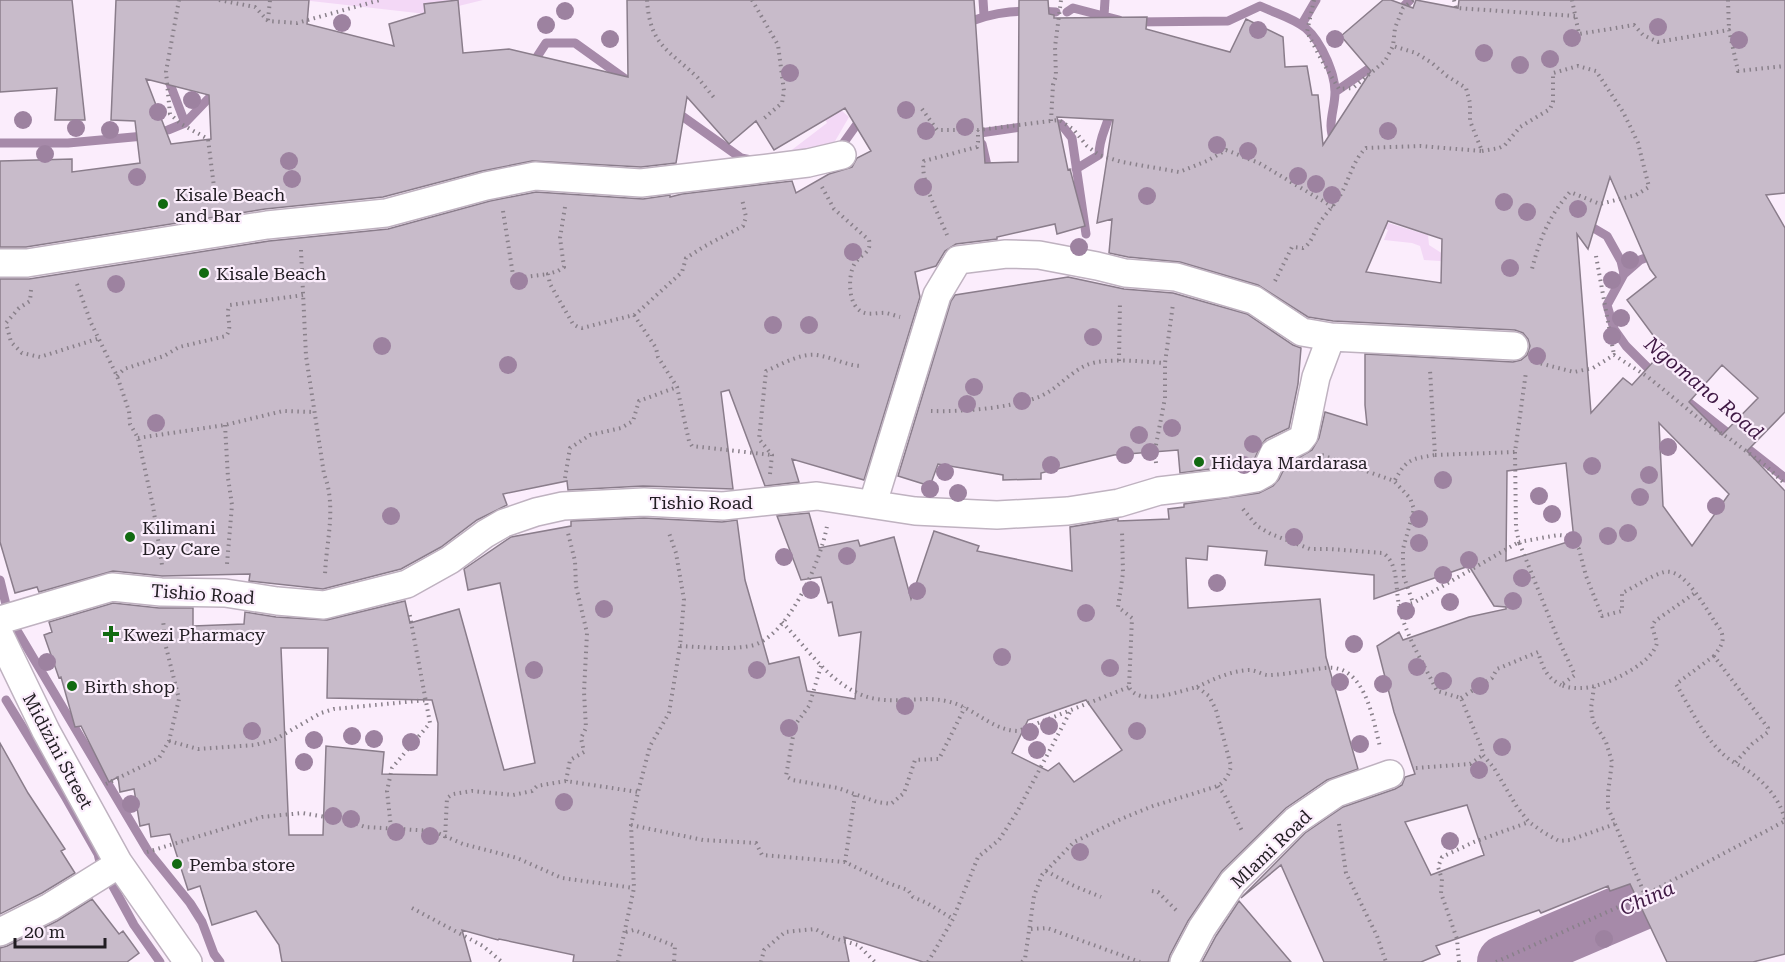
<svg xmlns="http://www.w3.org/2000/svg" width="1785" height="962" font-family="'Roboto Serif',serif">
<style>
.green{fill:#f3d8f6}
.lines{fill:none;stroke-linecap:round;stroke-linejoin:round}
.stream{stroke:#a68aa9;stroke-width:9}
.river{stroke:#a68aa9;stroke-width:54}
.building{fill:#c8bbca;stroke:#8a7d8b;stroke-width:1.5;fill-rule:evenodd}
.minor-casing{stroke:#bfb2c0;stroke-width:30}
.path{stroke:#89808a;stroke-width:4;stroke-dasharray:1.5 4.5;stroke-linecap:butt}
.minor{stroke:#fff;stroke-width:27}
.tree{fill:#9d82a0}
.poi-dot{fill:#126a11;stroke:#fbedfc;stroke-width:2}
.labels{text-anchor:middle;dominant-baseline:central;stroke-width:4.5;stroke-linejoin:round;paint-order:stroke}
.poi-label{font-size:18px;fill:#211d22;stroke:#fbedfc;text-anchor:start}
.street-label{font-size:18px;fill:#211d22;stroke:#fbedfc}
.water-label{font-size:20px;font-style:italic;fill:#3f1944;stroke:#fbedfc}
</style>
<rect width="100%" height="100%" fill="#fbedfc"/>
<path class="green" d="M302 0H483L426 14Z
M818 90 849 117 834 143 781 161 793 149 827 123 814 96Z
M1385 222 1428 235 1429 245 1443 254 1466 273 1440 261 1424 260 1420 246 1412 243 1384 240 1388 230 1376 224Z"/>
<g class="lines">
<path class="stream" d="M983 0 984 15
M1067 12 1073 8 1119 20
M1400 15 1405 5 1410 0
M1104 16 1105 0
M1134 22 1228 21 1260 6C1296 22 1310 21 1327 60 1331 70 1335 80 1335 92 1335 111 1326 124 1335 143
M965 24C996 10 1023 10 1056 12
M1302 24 1316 0
M531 66 546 43H575L628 81
M167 76 185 123
M1335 92 1370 68 1376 60
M675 111 741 158 751 160
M1047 124H1061L1072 138 1086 234
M980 133 1028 126
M0 143H68L144 136 168 130 185 123 208 99 219 95
M982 144 989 174
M836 150 840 148 862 117
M1076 169 1099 155C1099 135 1109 125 1110 109
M1585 223 1607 236 1621 261 1624 274 1607 305 1614 329 1626 346 1655 375
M1624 274 1640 260 1656 254
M1682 397 1785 478
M0 580 9 617 148 851 190 903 202 922 214 954 220 962
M6 700 66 798 98 854 101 866 96 870
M105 882 109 879 134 925 160 962"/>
<path class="river" d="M1504 962 1656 897 1735 859 1785 827"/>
</g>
<path class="building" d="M0 0H72L85 120H55L57 88 0 92Z
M116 0H309L307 24 394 46 389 24 425 13 424 4 458 0 463 53 509 49 628 77 627 0H974L985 163 1018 162 1019 0H1048L1049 14 1054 15V18L1147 17 1146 29 1230 52 1246 19 1283 37 1285 67 1307 66 1312 95H1318L1323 145 1371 71 1341 36 1383 0H1391L1413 8 1416 0 1458 8 1459 0H1785V193L1766 195 1785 228V412L1747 451 1785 491V954L1753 962H1667L1630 884 1610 891 1608 886 1541 913 1539 910 1436 946 1440 954 1421 962H1324L1281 865 1241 898 1305 833 1343 807 1395 789 1402 785 1405 777 1415 774 1394 712 1377 646 1399 632 1403 640 1469 617 1506 609V607L1494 606 1469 566 1374 599V575L1265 565 1267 551 1208 546 1207 560 1186 558 1188 608 1320 599 1326 657 1358 769 1327 780 1286 808 1222 871 1188 921 1170 955 1168 962H923L844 937 849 962H573L574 955 499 939 498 940 462 930 471 962H282L279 945 256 911 212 925 200 886 188 890 170 834 151 837 149 824 140 826 134 789 120 792 118 777 109 782 81 726 75 727 61 677 59 678 44 635 52 632 49 622 113 603 159 608H193V626L244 624 245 612 276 617 327 620 405 601 410 623 459 609 504 770 535 763 500 583 468 590 464 569 511 537 571 526V521L644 518 722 522 737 520 745 580 769 664 799 657 807 691 855 699 861 632 839 636 832 602 828 603 821 577 801 580 777 516 809 513 819 548 858 540 860 546 894 537 911 599 934 531 979 546 977 551 1072 571 1070 527 1118 519V521L1169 519 1168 509 1184 507V504L1259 493 1273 486 1279 479 1286 465 1312 450 1319 438 1325 412 1367 425 1365 405V354L1513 362 1521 360 1527 355 1530 346 1528 339 1523 333 1515 330 1333 321 1308 317 1258 285 1180 262 1128 257 1109 253 1112 219 1097 223 1113 120 1057 117 1068 170 1070 169 1085 226 1057 234 1055 224 997 237V239L956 244 945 251 936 266 915 272 920 297 864 480 792 459 799 482 765 486 729 390 721 392 733 489 643 486 568 490 567 481 503 494 507 505 477 520 441 547 401 569 323 589 249 581 250 574 162 576 113 571 39 592 37 587 15 593 0 542V279H29L269 241 388 229 490 201 536 192 643 199 670 195V197L682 194 792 181 796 193 829 174 852 167 857 158 871 151 845 108 774 150 756 121 729 144 687 97 676 163 641 167 532 161 482 171 383 197 265 209 26 247H0V161L72 159V172L140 163 135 121 111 120ZM146 79 209 95 211 139 171 144ZM1610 177 1650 269 1656 277 1627 300 1664 350 1632 385 1623 378 1591 413 1577 234 1588 249ZM1388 221 1442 239 1441 283 1366 272ZM1722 365 1758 398 1722 435 1689 402ZM1659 423 1729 494 1692 546 1663 506ZM1566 463 1574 540 1506 561 1507 471ZM281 648H328L327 698 432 700 438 723 437 775 382 774 384 752 326 746 323 835H289ZM1086 700 1122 750 1074 782 1059 763 1048 771 1012 753 1028 720ZM1467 805 1484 855 1431 875 1405 822Z
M1068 277 1124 289 1173 293 1247 314 1293 345 1301 348 1298 384 1289 428 1266 439 1260 447 1253 462 1225 467 1180 473 1178 450 1114 455 1041 473V479L1003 480V475L938 464 930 486 898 476 951 301 955 295Z
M0 743 28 793 65 849 61 851 75 873 42 893 0 914Z
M92 899 119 934 123 931 139 953 127 962H0V948L7 946 57 921Z
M1239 901 1291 962H1202L1216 936Z"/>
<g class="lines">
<defs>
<path id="minor" d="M0 263H27L267 225 386 213 486 186 535 176 641 183 752 170 808 163 842 155
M873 503 937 295 958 260 1006 254 1039 255 1097 266 1125 273 1176 277 1254 300 1302 332 1331 337 1514 346
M0 620 112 587 161 592 225 593 277 601 324 605 407 584 450 560 485 534 504 523 536 512 563 506 644 502 723 506 817 496 915 511 997 515 1068 511 1119 503 1159 491 1227 483 1256 478 1265 473 1274 453 1300 440 1304 435 1316 377 1331 337
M0 636 46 731 118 862 188 962
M0 932 50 907 119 864
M1184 962 1202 928 1233 882 1295 821 1336 793 1390 774"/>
</defs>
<use href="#minor" class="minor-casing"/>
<path class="path" d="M179 0 166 72 170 114 181 124 208 139 216 203
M219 0 255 7 268 21 297 23 380 0
M647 0C650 46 669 50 698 78 704 85 710 93 716 100
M752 0 778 45 784 91 782 103 762 120
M1314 0 1307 32 1322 61 1339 89 1353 88 1385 61 1393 46 1395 28 1403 8 1413 0
M1454 0 1456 8 1575 16
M1572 0 1579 34 1634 25 1643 35 1658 42 1729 30 1738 71 1785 66
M1728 0 1729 30
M268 20 270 0
M922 109 937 130H978L1059 120 1073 129 1087 146 1099 155 1122 162 1179 172 1207 161 1226 150 1259 163 1333 207
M1051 121 1053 85 1056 76 1055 47 1061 0
M1482 151 1499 148 1505 145 1520 127 1550 109 1553 102V73L1578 66 1596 71 1623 112 1631 128 1638 143 1649 187 1636 195 1600 204 1570 192C1549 216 1540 238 1532 269
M822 187 834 209 869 240C872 253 861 254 855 263 848 274 848 300 858 309 866 317 877 312 886 313 891 314 896 316 900 317
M565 207 560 238 564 267 558 271 548 274 550 284 573 324 578 327 582 328 634 315 638 312 682 272 686 258 705 246 743 226 746 217 742 199
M503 211 513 275 516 278 548 274
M947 235C940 217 919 179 924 161L977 147 978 142V130
M301 250 306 356 324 474C337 507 326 542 325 575
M1596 256 1614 355
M1275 281 1292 247 1303 248C1311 244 1314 233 1318 225 1325 214 1334 206 1341 194 1349 180 1353 160 1366 148L1420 146 1482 151 1470 121V103L1466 88 1447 76 1432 63 1416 53 1393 46
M77 284 91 323 117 376 129 411 130 424 138 438 153 506 162 565
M31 290 30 301 19 308 6 323 11 342 22 353 40 357 100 338
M634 315 656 348 658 357 677 387 689 441 692 446 772 455
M1119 361 1120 301
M1535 362 1574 372 1593 368 1614 355 1648 377 1702 421 1730 439 1766 466 1785 484
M117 376 124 369 164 356 179 347 226 336C234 326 224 315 230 305L304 295
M931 411C963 412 1012 408 1041 396 1057 389 1070 372 1087 365 1105 357 1145 362 1165 363
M225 425 228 478 232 505 227 564
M138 438 225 425 283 411 314 412
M1515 452 1516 528 1519 542 1558 535 1568 536 1573 540 1579 549 1586 576 1602 616 1622 611V593C1635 587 1650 576 1664 572 1686 567 1708 614 1720 629 1726 641 1721 646 1714 656L1768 728V732L1752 744 1735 763C1758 775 1779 795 1785 820
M1322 455 1394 481 1410 498 1414 509 1403 549V563L1404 577 1413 603
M1435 455 1515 452 1526 372
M1156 463 1155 450 1165 398V363L1173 304
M770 474 772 455 759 439 766 371C780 365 800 353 816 355 833 357 846 366 863 366
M565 478 570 448 590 435 621 428 633 421 639 401 677 387
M1395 480C1407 458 1412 459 1435 455L1430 370
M1243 509 1257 526 1271 534 1310 549H1330L1383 553C1399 564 1395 587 1399 605 1405 635 1424 664 1437 691L1461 698 1482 749 1483 755 1494 768 1517 807 1529 822 1543 832 1559 841 1570 840 1615 824 1608 808V793L1612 762 1606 742 1593 721 1591 708 1594 687
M1399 606 1413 603 1519 542 1558 639 1575 675 1561 685C1571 689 1584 689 1595 686 1614 681 1652 663 1657 643L1652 626 1655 621 1695 593
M782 622C809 650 836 693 877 699 900 703 924 696 946 701 973 706 990 730 1018 731L1129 687
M680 646C703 647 727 650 750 646 788 639 821 560 827 526
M1714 656 1676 684C1692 711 1708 747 1735 763
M821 666 809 706 795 725 786 776 792 780 838 788 877 802 891 804 904 793 915 760 939 759 965 707
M1197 687C1214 679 1230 671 1249 670 1257 670 1263 676 1271 675 1289 674 1307 670 1325 668 1365 663 1373 719 1380 747
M1461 698 1492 678 1497 669 1538 652C1543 668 1546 677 1561 685
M169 741 198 749 255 745 274 740 321 713 334 709 427 700
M1416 768 1470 764 1483 755
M566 781 570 760 584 752 581 738 586 728 584 692 587 633 576 586 575 561 568 533
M106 784 159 758 169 741 179 699 166 647 163 620
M1218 786 1224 794 1243 833
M1339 824 1346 873 1377 936 1386 962
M1615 824 1645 895
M631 825 703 840 756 843 762 855 845 862 888 883 908 890 913 897 927 903 953 919
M391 828 387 791 392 768 430 723 409 611
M445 838 447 798 453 794 472 791 513 795 532 791 537 786 566 781 638 792
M147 852 262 817 302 813 349 821 365 827 433 831 463 844 517 858 562 878 634 888
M845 862 855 795
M1046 871 1072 885 1101 897
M1152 891 1158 892 1178 912
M412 908 483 946 502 962
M1031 929 1047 928 1140 962
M626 932 634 930 675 946 674 962
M618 962 634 888 631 825 638 792 650 746 669 713 680 646 684 600 676 553 669 533
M761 962 764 950 785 932 815 929 830 937 858 945 875 962
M928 962 953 919 978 857 999 840 1017 812 1070 712
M1022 962 1025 959 1034 896 1042 875 1074 842 1121 819 1153 806 1218 786C1226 780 1229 775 1231 766L1216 710 1209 696 1197 687C1180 691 1139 707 1129 687L1132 618 1118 607 1123 573 1122 531
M1459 962 1457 939 1441 893 1442 879 1438 867 1442 857 1474 842 1529 822
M1496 962 1645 895 1785 821"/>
<use href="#minor" class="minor"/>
</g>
<g class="tree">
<circle cx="565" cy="11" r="9"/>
<circle cx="342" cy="23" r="9"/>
<circle cx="546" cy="25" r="9"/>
<circle cx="1658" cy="27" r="9"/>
<circle cx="1258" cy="30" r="9"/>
<circle cx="1572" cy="38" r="9"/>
<circle cx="610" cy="39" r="9"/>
<circle cx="1335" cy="39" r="9"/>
<circle cx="1739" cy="40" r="9"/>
<circle cx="1484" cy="53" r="9"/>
<circle cx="1550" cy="59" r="9"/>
<circle cx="1520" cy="65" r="9"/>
<circle cx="790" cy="73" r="9"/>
<circle cx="192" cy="100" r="9"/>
<circle cx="906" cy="110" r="9"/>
<circle cx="158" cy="112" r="9"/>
<circle cx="23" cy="120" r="9"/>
<circle cx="965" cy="127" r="9"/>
<circle cx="76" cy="128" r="9"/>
<circle cx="110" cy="130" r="9"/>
<circle cx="926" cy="131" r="9"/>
<circle cx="1388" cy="131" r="9"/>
<circle cx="1217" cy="145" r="9"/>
<circle cx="1248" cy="151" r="9"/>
<circle cx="45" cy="154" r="9"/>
<circle cx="289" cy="161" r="9"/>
<circle cx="1298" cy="176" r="9"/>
<circle cx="137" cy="177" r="9"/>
<circle cx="292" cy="179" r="9"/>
<circle cx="1316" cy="184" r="9"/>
<circle cx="923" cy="187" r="9"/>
<circle cx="1332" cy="195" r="9"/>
<circle cx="1147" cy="196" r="9"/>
<circle cx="1504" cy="202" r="9"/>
<circle cx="1578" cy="209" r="9"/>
<circle cx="1527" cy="212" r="9"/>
<circle cx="1079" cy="247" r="9"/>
<circle cx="853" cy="252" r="9"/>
<circle cx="1630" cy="260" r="9"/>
<circle cx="1510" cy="268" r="9"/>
<circle cx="1612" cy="280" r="9"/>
<circle cx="519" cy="281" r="9"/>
<circle cx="116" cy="284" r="9"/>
<circle cx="1621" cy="318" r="9"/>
<circle cx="773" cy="325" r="9"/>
<circle cx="809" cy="325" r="9"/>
<circle cx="1612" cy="336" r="9"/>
<circle cx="1093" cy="337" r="9"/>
<circle cx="382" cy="346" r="9"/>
<circle cx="1537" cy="356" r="9"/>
<circle cx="508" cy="365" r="9"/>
<circle cx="974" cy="387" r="9"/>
<circle cx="1022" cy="401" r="9"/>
<circle cx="967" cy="404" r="9"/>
<circle cx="156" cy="423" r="9"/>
<circle cx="1172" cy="428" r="9"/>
<circle cx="1139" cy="435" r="9"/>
<circle cx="1253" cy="444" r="9"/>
<circle cx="1668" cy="447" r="9"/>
<circle cx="1150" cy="452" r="9"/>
<circle cx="1125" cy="455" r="9"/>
<circle cx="1051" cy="465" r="9"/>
<circle cx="1244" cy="465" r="9"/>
<circle cx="1592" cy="466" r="9"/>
<circle cx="945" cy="472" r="9"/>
<circle cx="1649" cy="475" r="9"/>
<circle cx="1443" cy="480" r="9"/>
<circle cx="930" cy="489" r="9"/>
<circle cx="958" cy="493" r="9"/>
<circle cx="1539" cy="496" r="9"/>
<circle cx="1640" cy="497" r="9"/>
<circle cx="1716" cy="506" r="9"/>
<circle cx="1552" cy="514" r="9"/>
<circle cx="391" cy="516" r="9"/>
<circle cx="1419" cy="519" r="9"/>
<circle cx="1628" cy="533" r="9"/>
<circle cx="1608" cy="536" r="9"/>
<circle cx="1294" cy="537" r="9"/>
<circle cx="1573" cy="540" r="9"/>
<circle cx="1419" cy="543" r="9"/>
<circle cx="847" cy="556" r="9"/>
<circle cx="784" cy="557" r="9"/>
<circle cx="1469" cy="560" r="9"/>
<circle cx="1443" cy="575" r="9"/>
<circle cx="1522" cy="578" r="9"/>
<circle cx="1217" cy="583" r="9"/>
<circle cx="811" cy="590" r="9"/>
<circle cx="917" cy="591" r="9"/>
<circle cx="1513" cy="601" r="9"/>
<circle cx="1450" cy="602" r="9"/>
<circle cx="604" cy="609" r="9"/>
<circle cx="1406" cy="611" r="9"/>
<circle cx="1086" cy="613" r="9"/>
<circle cx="1354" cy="644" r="9"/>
<circle cx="1002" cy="657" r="9"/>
<circle cx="47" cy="662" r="9"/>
<circle cx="1417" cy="667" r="9"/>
<circle cx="1110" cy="668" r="9"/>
<circle cx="534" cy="670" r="9"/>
<circle cx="757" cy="670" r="9"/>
<circle cx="1443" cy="681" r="9"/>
<circle cx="1340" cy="682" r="9"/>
<circle cx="1383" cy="684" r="9"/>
<circle cx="1480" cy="686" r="9"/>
<circle cx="905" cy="706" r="9"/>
<circle cx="1049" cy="726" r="9"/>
<circle cx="789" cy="728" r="9"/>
<circle cx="252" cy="731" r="9"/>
<circle cx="1137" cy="731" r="9"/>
<circle cx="1030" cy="732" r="9"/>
<circle cx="352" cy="736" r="9"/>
<circle cx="374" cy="739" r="9"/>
<circle cx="314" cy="740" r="9"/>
<circle cx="411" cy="742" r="9"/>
<circle cx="1360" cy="744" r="9"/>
<circle cx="1502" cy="747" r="9"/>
<circle cx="1037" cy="750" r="9"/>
<circle cx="304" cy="762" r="9"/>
<circle cx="1479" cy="770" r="9"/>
<circle cx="564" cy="802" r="9"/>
<circle cx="131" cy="804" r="9"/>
<circle cx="333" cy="816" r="9"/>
<circle cx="351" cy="819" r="9"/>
<circle cx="396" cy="832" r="9"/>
<circle cx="430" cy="836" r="9"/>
<circle cx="1450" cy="841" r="9"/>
<circle cx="1080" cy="852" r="9"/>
<circle cx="1604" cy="939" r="9"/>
</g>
<g class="poi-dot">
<circle cx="163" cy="204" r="6"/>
<circle cx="204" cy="273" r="6"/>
<circle cx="1199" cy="462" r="6"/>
<circle cx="130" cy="537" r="6"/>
<path d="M108 625h6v6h6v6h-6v6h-6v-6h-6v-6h6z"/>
<circle cx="72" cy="686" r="6"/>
<circle cx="177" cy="864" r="6"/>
</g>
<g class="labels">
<g class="poi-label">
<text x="175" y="194">Kisale Beach<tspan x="175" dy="21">and Bar</tspan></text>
<text x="216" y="273">Kisale Beach</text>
<text x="1211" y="462">Hidaya Mardarasa</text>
<text x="142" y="527">Kilimani<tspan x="142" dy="21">Day Care</tspan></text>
<text x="123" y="634">Kwezi Pharmacy</text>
<text x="84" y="686">Birth shop</text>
<text x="189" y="864">Pemba store</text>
</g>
<g class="street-label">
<text x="701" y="502">Tishio Road</text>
<text transform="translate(203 594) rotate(4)">Tishio Road</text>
<text transform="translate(58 751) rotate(62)">Midizini Street</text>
<text transform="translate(1271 849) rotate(-44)">Mlami Road</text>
</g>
<g class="water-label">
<text transform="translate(1704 388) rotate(40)">Ngomano Road</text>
<text transform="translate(1647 898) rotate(-24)">China</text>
</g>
</g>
<path d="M15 938v9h90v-9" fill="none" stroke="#211d22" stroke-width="3"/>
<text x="24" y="938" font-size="18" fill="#211d22" stroke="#fbedfc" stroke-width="4.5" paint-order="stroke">20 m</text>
</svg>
